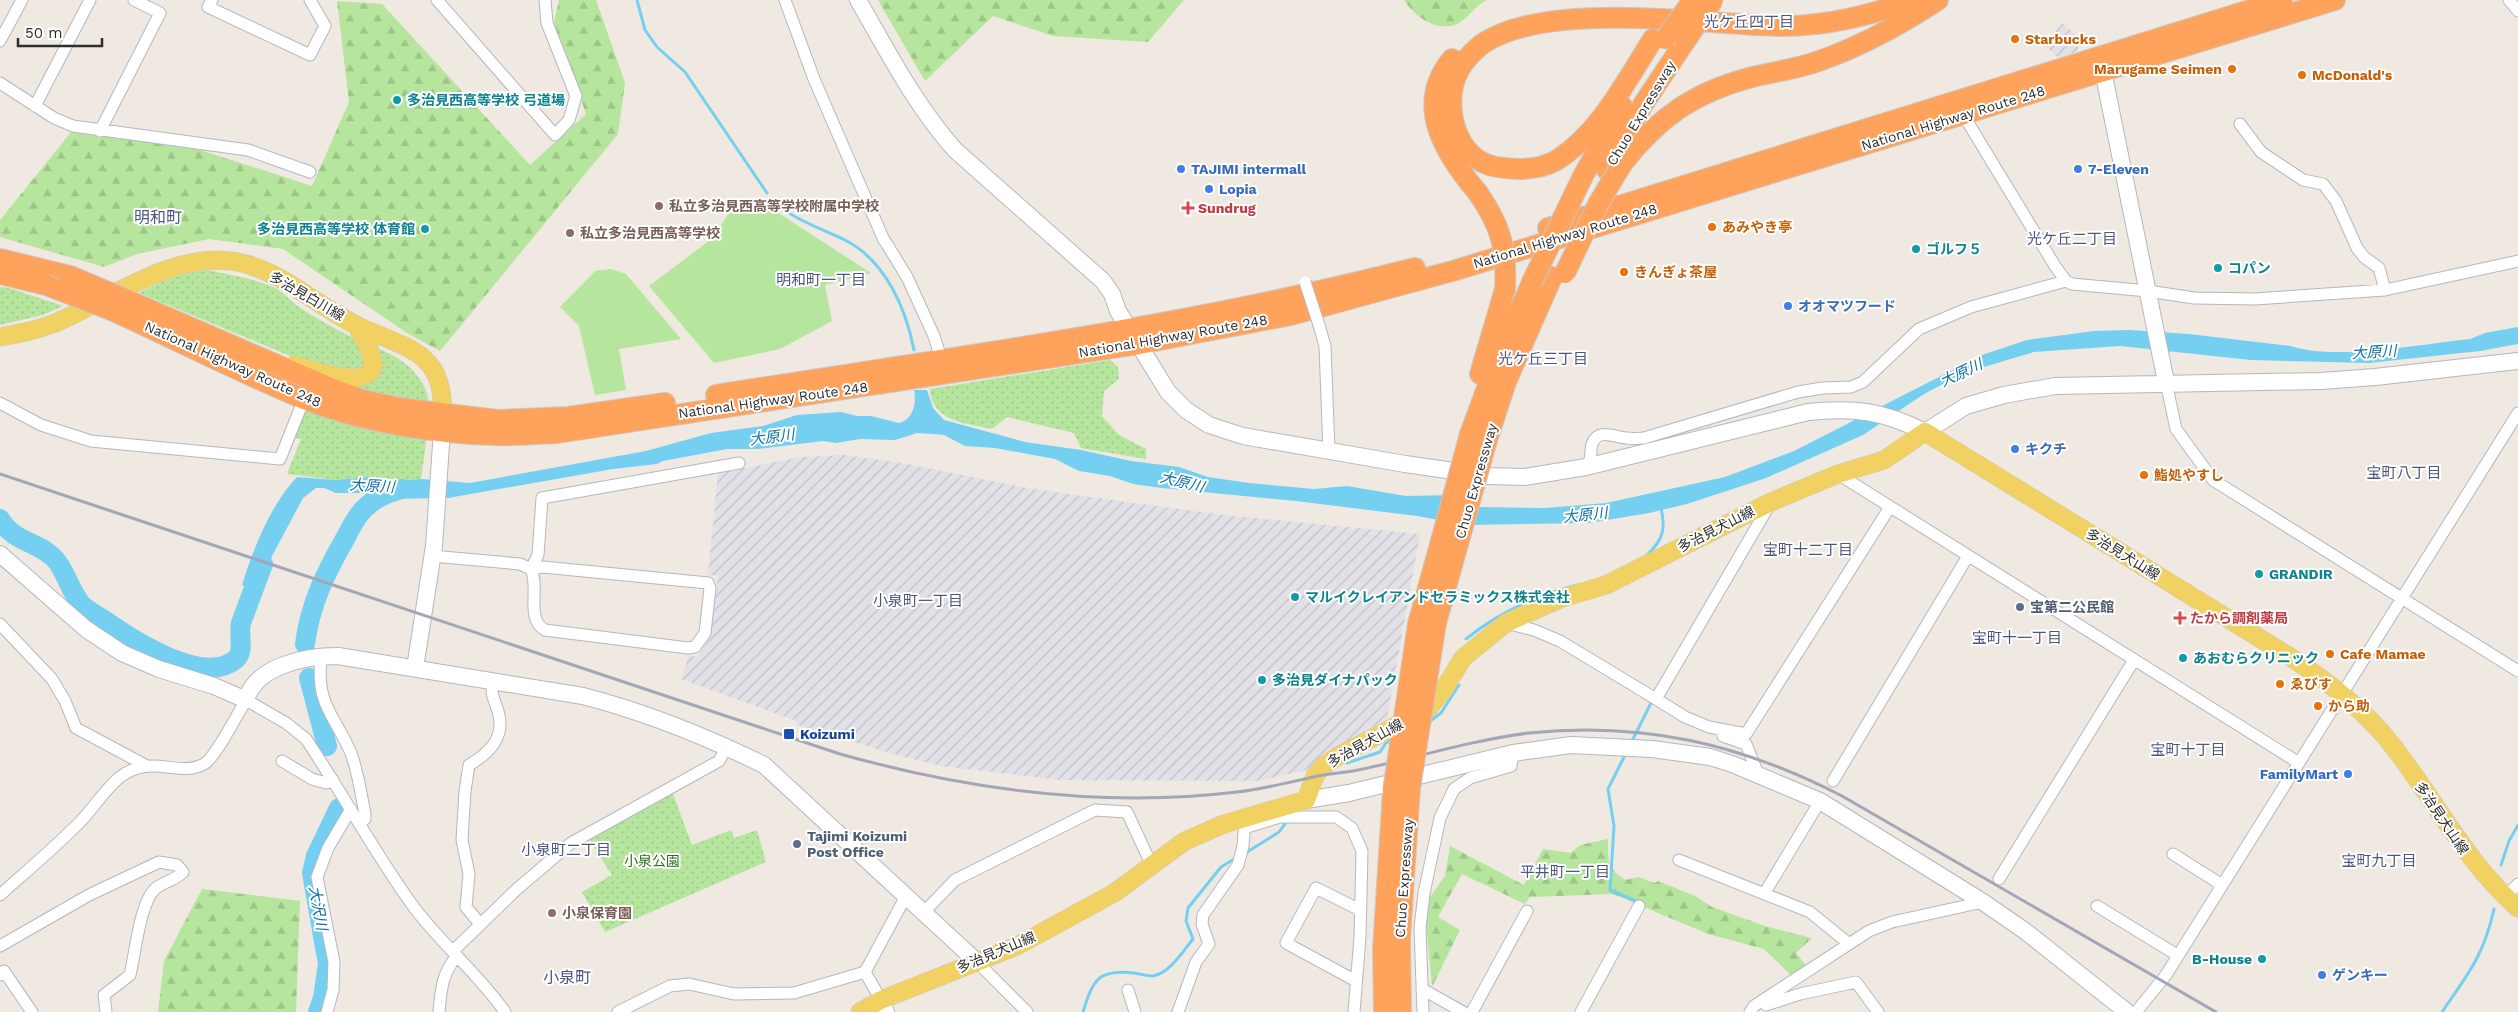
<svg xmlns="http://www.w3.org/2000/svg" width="2518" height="1012" font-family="'Work Sans','Noto Sans JP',sans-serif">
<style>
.industrial{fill:url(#industrial-furrows)}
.grass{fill:#b6e59e}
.forest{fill:url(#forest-firs)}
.park{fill:url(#park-dots)}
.water{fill:#75cff0}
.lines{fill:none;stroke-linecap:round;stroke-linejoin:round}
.stream{stroke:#75cff0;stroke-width:3}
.river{stroke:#75cff0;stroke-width:20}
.street-casing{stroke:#b4b7c1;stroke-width:13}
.secondary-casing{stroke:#b4b7c1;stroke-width:18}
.primary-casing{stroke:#c9c9c9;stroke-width:19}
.highway-casing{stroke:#c9c9c9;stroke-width:22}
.street{stroke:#fff;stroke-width:11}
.secondary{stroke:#fff;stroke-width:16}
.primary{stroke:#f2d163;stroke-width:18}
.highway{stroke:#ffa35c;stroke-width:20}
.rail{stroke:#a3a6b8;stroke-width:3}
.street-bridge-casing{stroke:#b4b7c1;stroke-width:13;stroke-linecap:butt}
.highway-bridge-casing{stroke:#c9c9c9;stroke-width:22;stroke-linecap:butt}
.street-bridge{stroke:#fff;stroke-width:11}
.highway-bridge{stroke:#ffa35c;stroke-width:20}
.food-dot{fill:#e8710a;stroke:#fff;stroke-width:2}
.culture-dot{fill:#0f9aa8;stroke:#fff;stroke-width:2}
.shop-dot{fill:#3f7fe0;stroke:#fff;stroke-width:2}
.education-dot{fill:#8d6e63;stroke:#fff;stroke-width:2}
.health-dot{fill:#e0444e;stroke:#fff;stroke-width:2}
.service-dot{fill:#5c6f8a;stroke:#fff;stroke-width:2}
.transit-dot{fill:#1a4fb4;stroke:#fff;stroke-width:2}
.labels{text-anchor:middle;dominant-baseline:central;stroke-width:4;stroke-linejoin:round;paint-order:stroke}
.food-label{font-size:14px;font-weight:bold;fill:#c56008;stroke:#fff;text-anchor:start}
.culture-label{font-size:14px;font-weight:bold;fill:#0d838f;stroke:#fff;text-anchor:start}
.street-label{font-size:14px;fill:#2e2e2e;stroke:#fff}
.shop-label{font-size:14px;font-weight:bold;fill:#366cbe;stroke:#fff;text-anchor:start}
.education-label{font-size:14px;font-weight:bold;fill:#785e54;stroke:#fff;text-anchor:start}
.health-label{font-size:14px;font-weight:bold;fill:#be3a42;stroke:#fff;text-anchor:start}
.service-label{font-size:14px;font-weight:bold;fill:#4e5e75;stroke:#fff;text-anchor:start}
.transit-label{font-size:14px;font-weight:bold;fill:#164399;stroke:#fff;text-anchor:start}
.park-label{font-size:14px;fill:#2c6e1b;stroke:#fff}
.neighbourhood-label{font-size:15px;fill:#4d5680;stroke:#fff}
.water-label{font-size:15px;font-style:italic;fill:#0d6fa3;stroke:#fff}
.quarter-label{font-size:16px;fill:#4d5680;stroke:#fff}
</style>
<defs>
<pattern id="industrial-furrows" width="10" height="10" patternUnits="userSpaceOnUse" patternTransform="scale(1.25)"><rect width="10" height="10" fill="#e3e1e8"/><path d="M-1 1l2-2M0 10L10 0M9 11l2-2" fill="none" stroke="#c3c1c7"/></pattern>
<pattern id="forest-firs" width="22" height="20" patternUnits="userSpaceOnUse" patternTransform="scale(1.25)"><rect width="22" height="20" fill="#b6e59e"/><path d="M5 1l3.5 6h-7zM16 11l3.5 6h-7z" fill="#9dc588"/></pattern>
<pattern id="park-dots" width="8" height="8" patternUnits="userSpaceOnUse" patternTransform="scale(1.25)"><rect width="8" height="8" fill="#b6e59e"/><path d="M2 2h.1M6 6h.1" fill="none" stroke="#9dc588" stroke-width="1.8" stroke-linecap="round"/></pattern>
</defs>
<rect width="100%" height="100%" fill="#efe9e1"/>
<path class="industrial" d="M2062 23 2074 33 2079 51 2058 58 2045 45Z
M844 455 902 463 1033 489 1223 515 1420 534 1387 719 1355 736V740L1315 762 1307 770 1258 781 1061 780 940 766 893 754 795 724 796 721 681 679 689 655 697 657 710 638 718 576 708 574 718 473 801 457Z"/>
<path class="grass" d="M757 199 871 273 825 285 832 321 780 349 714 363 649 286 714 237 733 206Z
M611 269 626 274 681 339 619 349 626 390 595 395 579 326 560 307 595 271Z"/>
<path class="forest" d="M559 0H596L625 83 618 134 440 351 407 333 283 249 209 239 137 254 104 267 0 237V220L72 131 191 147 312 186 349 102 337 1 382 4 530 165 586 114 554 22Z
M878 0H1184L1148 42 1053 36 993 16 925 81Z
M1404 0H1487C1475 5 1468 19 1457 24 1437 33 1414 16 1404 0Z
M1608 839C1608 860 1607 868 1625 880L1638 877 1655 883 1658 881 1695 896 1712 907 1768 927 1812 938 1796 953 1808 968 1794 978 1764 949 1708 934 1613 894 1530 897 1525 904 1462 874 1438 917 1460 930 1432 987 1426 922 1430 897 1445 876 1450 846 1524 885 1543 849 1571 853 1580 845Z
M202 889 300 901 296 1012H158L164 961Z"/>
<path class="park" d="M208 270C230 275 254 278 275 288 285 293 292 303 302 309 316 318 337 330 352 337 380 350 410 357 425 388 433 405 424 458 421 479L396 481 368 477 336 480 287 474 301 439 293 437 319 368 139 293C162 280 182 273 208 270Z
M0 287 9 288 63 306 43 315 0 325Z
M1110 360 1118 367 1119 379 1104 391 1102 416 1119 435 1146 449V459L1081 448 1074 433 1007 417 992 429C966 423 932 422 930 389Z
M673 794 692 845 731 830 734 838 757 830 766 862 605 932 582 892 612 875 588 838Z"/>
<path class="water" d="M2518 327V344L2480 351 2369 363 2251 360 2120 346 2034 352 1964 373 1924 394 1863 435 1766 478 1687 504 1649 513 1589 523 1466 525 1417 516 1296 501 1162 488 1133 484 1110 476 1079 471 1055 459 995 448 965 446 944 435 934 434 917 433 895 440 860 439 836 443 823 441 757 449H727L663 461 657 464 613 469 448 498 382 499 362 493H336L324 488H316L303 498 272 556 258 592 242 585C253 549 271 504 297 477L336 480 368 477 396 481 421 479 470 483 646 451 711 433 763 426 797 415 841 412 857 416H871L899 423C913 420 917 402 914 390H927L933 408 944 420 1025 442 1081 450 1131 461 1179 467 1208 477 1249 483 1314 489 1347 486 1406 496 1455 495 1478 507 1545 508 1606 503 1725 477 1794 451 1982 355 2027 340 2094 331 2129 330 2189 334 2291 346C2333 361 2423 344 2470 339L2485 333Z"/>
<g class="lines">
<path class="stream" d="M637 0 645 30 657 47 685 72 767 193
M772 200C792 219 820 228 845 240 886 261 906 309 914 350
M1647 555C1663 540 1666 529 1661 508
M1466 639C1499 612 1536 596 1577 585
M1429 722 1441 713 1459 685
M1631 743 1651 703
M1626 753 1608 789 1614 826 1610 890 1636 901
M1347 763 1380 752 1386 743 1394 739
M1244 854 1279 832 1288 820
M2501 865 2509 841 2518 825
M1083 1012C1093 979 1099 969 1134 973 1140 974 1147 976 1153 976 1170 973 1183 951 1193 939L1186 921 1188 908 1221 867 1236 858
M2442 1012C2468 974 2484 955 2494 909"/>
<path class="river" d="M0 519C14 543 38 541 55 559 66 571 70 592 82 605 88 611 97 615 104 620 131 639 204 687 236 659 245 651 238 634 241 623L263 564
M305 644C310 604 326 572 346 537 351 527 357 515 365 508 376 497 388 493 402 489
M309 678 327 746
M318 1012 323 998 328 964 312 873 316 856 339 808"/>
<defs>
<path id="street" d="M212 0 208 7 310 55 325 26 310 0
M437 0 555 135 569 120 576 96 547 23 545 0
M785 0 814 79 883 238 907 277 934 336 941 358
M2509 0 2518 11
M0 41 22 0
M0 83 54 118 73 126 248 150 310 172
M35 106 90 0
M1964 116 2055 266 2066 281 2072 284 2148 291 2194 298 2255 299 2385 290 2518 261
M2240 124 2261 152 2303 180 2323 184 2336 201 2357 248 2364 257 2379 268 2385 290
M100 131 160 13 134 0
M1319 325 1325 346 1329 451
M2166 382 2176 429 2213 480 2518 671
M0 403 41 425 91 441 280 459 304 399
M1586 467C1594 454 1589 455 1592 444 1598 427 1616 438 1628 438 1633 439 1639 438 1644 438L1798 392 1823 388 1851 387 1863 382 1919 329 1971 307 2066 281
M1838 474 2299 763
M432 556 520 564 531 569C540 588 525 619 545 630L688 648 695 647 705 633 710 588 708 583 543 567 531 569
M531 569 538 555 542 498 739 463
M1506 623 1534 630 1560 641 1656 699 1770 504
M0 624 52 679 65 701 76 728 147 766
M321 656C316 706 333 712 351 753 358 772 361 794 365 814V819L360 822
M1656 699 1685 717 1709 727 1746 734 1890 507
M1723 736 1746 744 1758 774
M282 761 312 779 326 783 333 780
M1833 781 1968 556
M1244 828 1280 817H1336L1352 828 1362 851 1360 937 1354 1012
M2173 854 2222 885
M1679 860 1810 912 1848 943
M1999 879 2134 660
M1764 894 1820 801
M0 895C27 871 54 848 79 823 93 809 105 789 120 777 151 753 179 778 204 764 216 757 238 713 246 700L286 723 306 739C343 794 374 852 413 906 441 944 478 973 505 1012
M2505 897 2518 884
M2097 906 2177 955
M924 912 955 880 1095 810 1127 812 1152 866
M480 924 466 907 469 874 462 840 465 791 469 765C490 753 506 737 498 711 494 699 490 693 493 680
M0 946 89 895 159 862 177 865 183 872C175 880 164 882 156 888 140 901 135 955 130 975L104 995 106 1012
M453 951 517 889 571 843 719 761 727 746
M976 961 1027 1012
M865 972 906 896
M0 975 4 971 32 1012
M1356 981 1286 943 1316 888 1360 910
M1422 989 1463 1012
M1128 990 1135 1012
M1766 1005 1800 994 1856 982 1878 1012
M327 1012 333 990 334 962 317 877 328 848 351 809
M439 1012C441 990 442 973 457 956
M618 1012 670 986 689 984 734 994 794 993 865 972 881 1000
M1178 1012 1196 962 1209 944 1202 924 1203 915 1238 865 1243 846 1245 821
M1423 1012 1420 928 1424 893 1440 818 1454 789 1470 778 1511 766 1513 753
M1472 1012 1527 911
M1581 1012 1639 906
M1750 1012 1754 1006 1869 931 1892 922 1983 902
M2136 1012 2166 975 2518 413"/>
<path id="secondary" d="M858 0C888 52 915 105 955 150L1103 281 1112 294 1118 311 1168 392 1186 410 1209 425 1243 436 1405 464 1489 476 1524 477 1586 467 1808 412C1854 407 1883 411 1925 432L1966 406 2004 395 2055 386 2321 381 2375 377 2518 361
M2101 61 2166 382
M0 554 86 629 122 653 159 669 214 686 246 700C256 665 307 656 338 656L583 696C645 712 707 737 764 765L976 961
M415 668 434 546 442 430
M1306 800 1349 793 1513 753 1571 745 1652 749 1710 757 1732 764 1820 801 1983 902 2025 931 2127 1012
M881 1000 886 1012"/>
<path id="primary" d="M0 337C18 334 38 330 55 323 115 298 177 246 246 264 289 276 322 310 362 328 419 352 447 356 442 427
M294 365C308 369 375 393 373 362 372 350 362 337 357 326
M860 1012 881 1000 1017 946 1114 893 1185 841 1224 824 1306 800 1315 776 1322 767 1338 756 1428 709 1444 689 1463 658 1506 623 1562 598 1606 585 1771 502 1838 474 1884 460 1925 432 2295 660C2329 683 2362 708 2388 740 2433 795 2463 860 2518 908"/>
<path id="highway" d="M1653 39C1626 81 1600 133 1557 160 1540 170 1516 170 1497 167 1458 161 1444 112 1455 79 1460 65 1471 53 1482 44 1548 0 1698 24 1778 26 1825 27 1870 15 1914 0
M1452 59C1413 106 1446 155 1478 193
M1622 164C1658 118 1693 93 1749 78 1772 72 1797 69 1819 61 1862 46 1900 25 1938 0
M1606 169 1644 103 1686 40
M1583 176 1622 106
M1548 228 2282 0
M0 259 70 276
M0 274 46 285
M125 299 328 387 363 400 400 408 497 420 568 417 665 403
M111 310C175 339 239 372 304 399 362 422 431 433 493 435 514 436 536 434 557 433L1139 344 1291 315 1456 270 2335 0
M1480 374 1505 289
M716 395C949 358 1185 327 1415 268
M1470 434 1491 377 1532 282
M1487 440 1506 382 1552 277
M1436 623 1458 544
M1418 624 1441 541
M1384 1012 1383 949 1393 791
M1401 1012 1400 938 1410 788"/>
</defs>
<use href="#street" class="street-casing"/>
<use href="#secondary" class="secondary-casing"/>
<use href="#primary" class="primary-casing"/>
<use href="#highway" class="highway-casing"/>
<use href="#street" class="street"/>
<use href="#secondary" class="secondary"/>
<use href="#primary" class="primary"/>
<use href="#highway" class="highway"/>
<path class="rail" d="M0 474 840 754C968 790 1104 808 1237 792 1263 789 1287 783 1313 777 1329 773 1347 773 1363 769 1418 757 1473 740 1529 733 1643 721 1741 744 1842 796L2216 1012"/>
<defs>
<path id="street-bridge" d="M1305 282 1319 325"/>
<path id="highway-bridge" d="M1665 39 1693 0
M1686 40 1713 0
M1478 193C1501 226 1507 249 1505 289
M1565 273 1598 204 1622 164
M70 276 125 299
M1532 282 1583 176
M46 285 111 310
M1441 541 1470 434
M1458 544 1487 440
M1410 788 1436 623
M1393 791 1418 624"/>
</defs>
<use href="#street-bridge" class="street-bridge-casing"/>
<use href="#highway-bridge" class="highway-bridge-casing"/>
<use href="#street-bridge" class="street-bridge"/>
<use href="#highway-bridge" class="highway-bridge"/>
</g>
<g class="food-dot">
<circle cx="2015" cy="39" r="5"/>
<circle cx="2232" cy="69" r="5"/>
<circle cx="2302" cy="75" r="5"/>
<circle cx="1712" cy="227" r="5"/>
<circle cx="1624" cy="272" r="5"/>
<circle cx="2144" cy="475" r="5"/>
<circle cx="2330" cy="654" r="5"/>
<circle cx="2280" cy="684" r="5"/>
<circle cx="2318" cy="706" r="5"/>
</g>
<g class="culture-dot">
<circle cx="397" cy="100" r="5"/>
<circle cx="425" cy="229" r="5"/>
<circle cx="1916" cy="249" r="5"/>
<circle cx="2218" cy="268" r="5"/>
<circle cx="2259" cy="574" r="5"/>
<circle cx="1295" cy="597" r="5"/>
<circle cx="2183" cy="658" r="5"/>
<circle cx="1262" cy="680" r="5"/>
<circle cx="2262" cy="959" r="5"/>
</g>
<g class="shop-dot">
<circle cx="1181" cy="169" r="5"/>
<circle cx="2078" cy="169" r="5"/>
<circle cx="1209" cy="189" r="5"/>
<circle cx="1788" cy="306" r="5"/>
<circle cx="2015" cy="449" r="5"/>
<circle cx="2348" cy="774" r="5"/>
<circle cx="2322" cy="975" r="5"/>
</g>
<g class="education-dot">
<circle cx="659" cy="206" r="5"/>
<circle cx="570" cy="233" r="5"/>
<circle cx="552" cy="913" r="5"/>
</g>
<g class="health-dot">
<path d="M1185.5 200.5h5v5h5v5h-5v5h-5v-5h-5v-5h5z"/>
<path d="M2177.5 610.5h5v5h5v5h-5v5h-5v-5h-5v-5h5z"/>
</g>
<g class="service-dot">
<circle cx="2020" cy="607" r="5"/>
<circle cx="797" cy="844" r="5"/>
</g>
<rect class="transit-dot" x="783" y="728" width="12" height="12" rx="2.5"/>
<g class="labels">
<g class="food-label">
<text x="2025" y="39">Starbucks</text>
<text x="2222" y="69" text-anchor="end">Marugame Seimen</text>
<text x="2312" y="75">McDonald's</text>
<text x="1722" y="227">あみやき亭</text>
<text x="1634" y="272">きんぎょ茶屋</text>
<text x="2154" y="475">鮨処やすし</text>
<text x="2340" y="654">Cafe Mamae</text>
<text x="2290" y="684">ゑびす</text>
<text x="2328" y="706">から助</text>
</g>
<g class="culture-label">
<text x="407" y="100">多治見西高等学校 弓道場</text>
<text x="415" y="229" text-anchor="end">多治見西高等学校 体育館</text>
<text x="1926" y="249">ゴルフ５</text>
<text x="2228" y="268">コパン</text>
<text x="2269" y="574">GRANDIR</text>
<text x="1305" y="597">マルイクレイアンドセラミックス株式会社</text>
<text x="2193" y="658">あおむらクリニック</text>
<text x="1272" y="680">多治見ダイナパック</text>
<text x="2252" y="959" text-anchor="end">B-House</text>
</g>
<g class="street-label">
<text transform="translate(1641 113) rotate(-59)">Chuo Expressway</text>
<text transform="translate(1953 118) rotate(-17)">National Highway Route 248</text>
<text transform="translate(1565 236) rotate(-17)">National Highway Route 248</text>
<text transform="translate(307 296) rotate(30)">多治見白川線</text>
<text transform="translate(1173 336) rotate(-10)">National Highway Route 248</text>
<text transform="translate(233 364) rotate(24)">National Highway Route 248</text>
<text transform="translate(773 400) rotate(-8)">National Highway Route 248</text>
<text transform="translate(1476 481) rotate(-74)">Chuo Expressway</text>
<text transform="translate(1716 529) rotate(-27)">多治見犬山線</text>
<text transform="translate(2123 554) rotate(32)">多治見犬山線</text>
<text transform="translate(1365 743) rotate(-29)">多治見犬山線</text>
<text transform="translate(2442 818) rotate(56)">多治見犬山線</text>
<text transform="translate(1404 878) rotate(-86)">Chuo Expressway</text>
<text transform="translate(996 952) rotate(-23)">多治見犬山線</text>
</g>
<g class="shop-label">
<text x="1191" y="169">TAJIMI intermall</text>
<text x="2088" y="169">7-Eleven</text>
<text x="1219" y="189">Lopia</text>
<text x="1798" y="306">オオマツフード</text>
<text x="2025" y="449">キクチ</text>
<text x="2338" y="774" text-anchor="end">FamilyMart</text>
<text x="2332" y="975">ゲンキー</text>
</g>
<g class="education-label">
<text x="669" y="206">私立多治見西高等学校附属中学校</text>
<text x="580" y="233">私立多治見西高等学校</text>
<text x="562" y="913">小泉保育園</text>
</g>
<g class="health-label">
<text x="1198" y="208">Sundrug</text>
<text x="2190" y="618">たから調剤薬局</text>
</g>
<g class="service-label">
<text x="2030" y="607">宝第二公民館</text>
<text x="807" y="836">Tajimi Koizumi<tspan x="807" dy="16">Post Office</tspan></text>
</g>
<g class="transit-label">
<text x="800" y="734">Koizumi</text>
</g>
<g class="park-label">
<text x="652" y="861">小泉公園</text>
</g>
<g class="neighbourhood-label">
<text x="1749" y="22">光ケ丘四丁目</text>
<text x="2072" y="239">光ケ丘二丁目</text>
<text x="821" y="280">明和町一丁目</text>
<text x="1543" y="359">光ケ丘三丁目</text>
<text x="2404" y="473">宝町八丁目</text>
<text x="1808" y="550">宝町十二丁目</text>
<text x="918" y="601">小泉町一丁目</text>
<text x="2017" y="638">宝町十一丁目</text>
<text x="2188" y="750">宝町十丁目</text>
<text x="566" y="850">小泉町二丁目</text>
<text x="2379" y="861">宝町九丁目</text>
<text x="1565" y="872">平井町一丁目</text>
</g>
<g class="water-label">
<text transform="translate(2374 352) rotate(-3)">大原川</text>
<text transform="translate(1961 373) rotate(-25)">大原川</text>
<text transform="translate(772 437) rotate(-7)">大原川</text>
<text transform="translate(1182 482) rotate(14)">大原川</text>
<text transform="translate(372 486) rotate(3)">大原川</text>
<text transform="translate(1585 515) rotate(-6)">大原川</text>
<text transform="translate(318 908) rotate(80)">大沢川</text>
</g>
<g class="quarter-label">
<text x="158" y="217">明和町</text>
<text x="567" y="977">小泉町</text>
</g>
</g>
<path d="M18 38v8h84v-8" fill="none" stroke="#2e2e2e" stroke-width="2.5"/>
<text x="25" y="38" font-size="15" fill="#2e2e2e" stroke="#ffffff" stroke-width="4" paint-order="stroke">50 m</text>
</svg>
